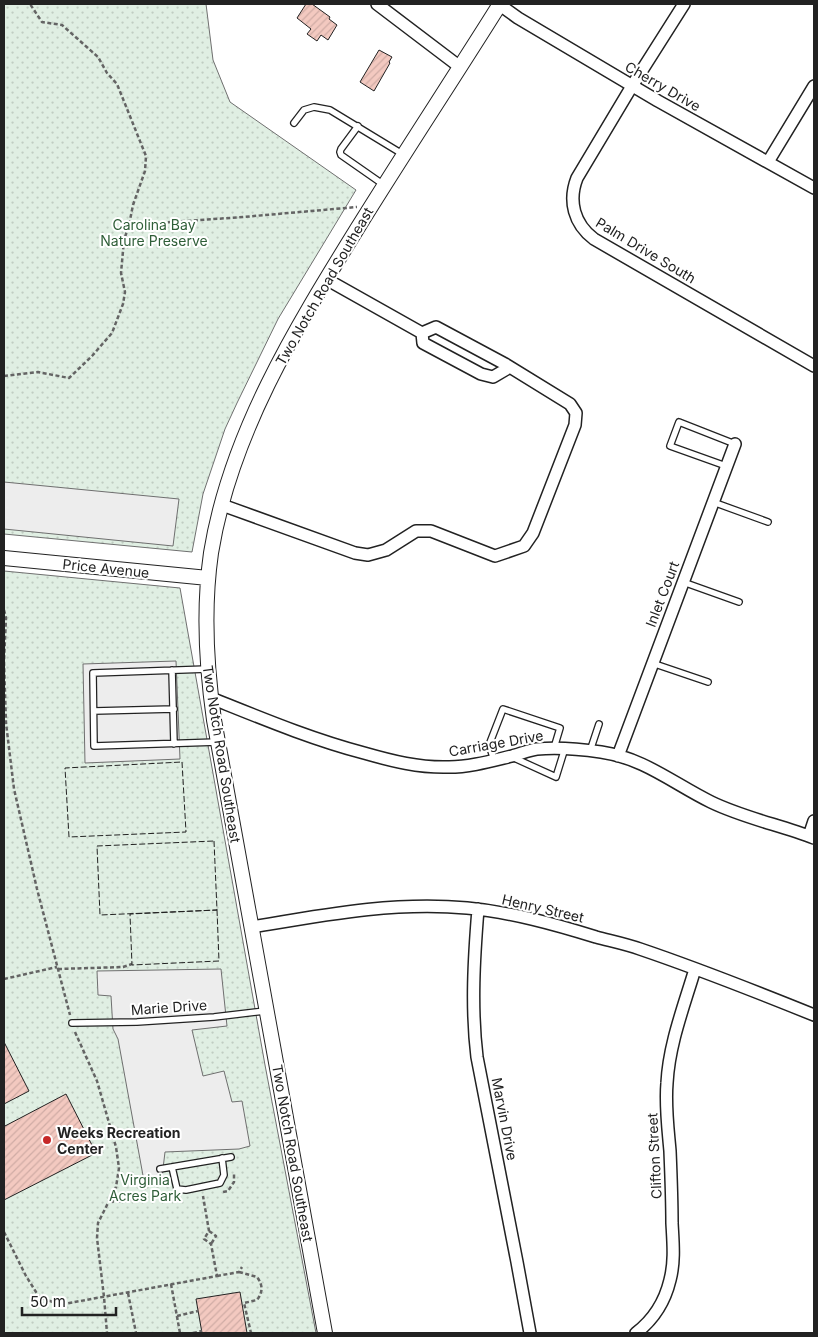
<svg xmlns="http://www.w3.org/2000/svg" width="818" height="1337" font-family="Inter,sans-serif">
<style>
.park{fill:url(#park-dots);stroke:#6f6f6f}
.parking{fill:#ededed;stroke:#6f6f6f}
.building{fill:url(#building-hatch);stroke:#222}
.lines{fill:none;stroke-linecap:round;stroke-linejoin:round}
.service-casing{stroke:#222;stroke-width:8}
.minor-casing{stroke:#222;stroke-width:14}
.tertiary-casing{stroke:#222;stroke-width:16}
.path{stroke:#646464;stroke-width:2.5;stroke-dasharray:4 2.5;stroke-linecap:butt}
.service{stroke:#fff;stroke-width:5.5}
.minor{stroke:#fff;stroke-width:11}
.tertiary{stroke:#fff;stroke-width:14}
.fence{stroke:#222;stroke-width:1;stroke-dasharray:6 2.5;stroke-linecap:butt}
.poi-dot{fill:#c62828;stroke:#fff;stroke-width:2}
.labels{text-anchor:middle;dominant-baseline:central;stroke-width:4;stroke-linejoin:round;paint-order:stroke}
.street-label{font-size:14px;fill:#222;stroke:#fff}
.park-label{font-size:14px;fill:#2f5e38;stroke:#fff}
.poi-label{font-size:14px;font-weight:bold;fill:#222;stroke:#fff;text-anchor:start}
</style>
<defs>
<pattern id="park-dots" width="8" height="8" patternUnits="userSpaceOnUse" patternTransform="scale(1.25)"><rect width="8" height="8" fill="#e0efe3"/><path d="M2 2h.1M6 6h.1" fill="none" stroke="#c0cdc2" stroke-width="1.8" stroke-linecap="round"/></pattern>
<pattern id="building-hatch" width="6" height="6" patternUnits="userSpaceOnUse" patternTransform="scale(1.25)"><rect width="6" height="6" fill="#f3c9c0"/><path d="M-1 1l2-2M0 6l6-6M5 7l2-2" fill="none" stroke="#d0aca5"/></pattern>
</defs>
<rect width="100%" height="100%" fill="#fff"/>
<path class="park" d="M4 4H206L213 60 230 102 356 190 278 319 237 403 225 429 203 494 192 552 4 534Z
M4 571 180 588 265 1065 316 1333H4Z"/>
<path class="parking" d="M4 482 179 499 173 546 4 529Z
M176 661 180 759 85 763 83 664Z
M221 969 227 1026 192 1030 203 1076 224 1071 232 1102 242 1101 250 1146 239 1149 165 1152 162 1177 144 1181 118 1039 113 1029 111 996 98 995 97 971Z"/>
<path class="building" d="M306 4H312L330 17 329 19 337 25 328 40 321 35 317 41 307 34 311 29 297 18Z
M379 50 392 57 389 62 390 63 374 91 360 82Z
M4 1042 29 1091 4 1104Z
M66 1094 96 1153 4 1200V1124L5 1126Z
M240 1292 247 1333H202L196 1299Z"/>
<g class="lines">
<defs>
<path id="service" d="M294 123 304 110 314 107 330 110 404 155
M358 126 341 149 340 152 341 155 384 185
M726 466 670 446 679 422 735 444
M713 502 768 522
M683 582 739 602
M652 663 708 682
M208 669 93 673 94 746 218 742
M172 670 174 744
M94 711 174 709
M590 751 599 724
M512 757 556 777 565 748
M494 760 489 745 503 709 560 728 554 748
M72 1023 137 1022 214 1017 265 1011
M172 1167 177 1189 186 1190 220 1183 224 1175 222 1158
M160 1169 231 1157"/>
<path id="minor" d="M377 4 460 67
M684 4 632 86 577 178C568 201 574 224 594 239L814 366
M500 5 518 18 658 101 814 188
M768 162 814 86
M422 333 423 343 481 374 493 377 510 367
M222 505 355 553 368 555 386 550 416 531H431L495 556 524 546 533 533 575 425 576 413 570 404 505 364 436 327 422 333 326 279
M211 698C261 718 311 739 364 753 392 761 419 768 449 767 470 767 491 761 512 756 520 754 529 750 537 749 559 747 580 749 601 752 644 758 674 784 711 802 744 818 780 825 814 838
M618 756 735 444
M809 836 814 821
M478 909C474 958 471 1008 477 1057L517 1262 530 1333
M252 927C323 915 395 901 467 908 511 912 554 924 596 937 611 941 626 944 640 949 699 969 757 992 814 1015
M636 1333C653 1320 665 1301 670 1280 675 1261 673 1242 672 1223 672 1199 671 1175 670 1151 668 1128 665 1106 667 1083 669 1044 684 1006 695 969"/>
<path id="tertiary" d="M4 558 208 578
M325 1333 214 720C206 664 203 609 211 553 230 435 295 329 357 229 404 153 453 79 500 4"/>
</defs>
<use href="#service" class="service-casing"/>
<use href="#minor" class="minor-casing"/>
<use href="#tertiary" class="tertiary-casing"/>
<path class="path" d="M129 225 243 217 357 207
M4 376 38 372 69 378 92 356 112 333 123 304 125 292 121 273 124 240 129 225 133 205 145 171 146 156 117 84 107 73 98 57 62 25 42 22 30 4
M4 610 6 618 4 661 6 723 14 789 37 889 70 1015
M58 969 123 967 132 964
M4 979 57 967
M75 1032 97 1081 116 1147 119 1168 116 1187 98 1223 97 1238 104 1297 107 1333
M223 1192 228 1191 234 1182V1173
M110 1201C117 1203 136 1201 141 1195 143 1192 145 1187 147 1184 154 1182 160 1179 166 1184
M209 1231 216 1236 211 1244
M4 1232 26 1276 36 1292 41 1298 56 1303 64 1304 217 1276 211 1244 204 1239 209 1231 203 1196
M239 1272 257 1277C263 1285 263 1292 257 1300L244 1303 251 1333
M217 1276 239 1272 242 1267
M171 1284 180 1333
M128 1293 136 1333
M177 1316 198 1311
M193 1333 202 1331"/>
<use href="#service" class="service"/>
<use href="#minor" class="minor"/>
<use href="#tertiary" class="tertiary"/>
<path class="fence" d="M182 762 186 832 69 837 65 768Z
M214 841 217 910 100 915 97 846Z
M217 910 219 961 132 965 130 914Z"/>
</g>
<circle class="poi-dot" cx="47" cy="1140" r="5"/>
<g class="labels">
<g class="street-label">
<text transform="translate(663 86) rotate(30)">Cherry Drive</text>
<text transform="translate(646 250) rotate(31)">Palm Drive South</text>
<text transform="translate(324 286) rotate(-60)">Two Notch Road Southeast</text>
<text transform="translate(106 568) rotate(6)">Price Avenue</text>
<text transform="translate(662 594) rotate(-69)">Inlet Court</text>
<text transform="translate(496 743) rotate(-10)">Carriage Drive</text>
<text transform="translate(222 754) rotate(81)">Two Notch Road Southeast</text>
<text transform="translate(543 908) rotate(13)">Henry Street</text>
<text transform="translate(169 1007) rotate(-4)">Marie Drive</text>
<text transform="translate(505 1119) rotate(79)">Marvin Drive</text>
<text transform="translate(293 1153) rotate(80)">Two Notch Road Southeast</text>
<text transform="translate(654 1156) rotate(-93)">Clifton Street</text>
</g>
<g class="park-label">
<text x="154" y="224">Carolina Bay<tspan x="154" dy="16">Nature Preserve</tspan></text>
<text x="145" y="1179">Virginia<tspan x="145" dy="16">Acres Park</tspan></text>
</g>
<g class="poi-label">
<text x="57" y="1132">Weeks Recreation<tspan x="57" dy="16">Center</tspan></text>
</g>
</g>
<rect width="818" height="1337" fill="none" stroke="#222222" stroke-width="10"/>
<path d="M22 1307v8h94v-8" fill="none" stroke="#222222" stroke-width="2.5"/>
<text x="30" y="1307" font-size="15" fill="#222222" stroke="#ffffff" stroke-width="4" paint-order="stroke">50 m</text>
</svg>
